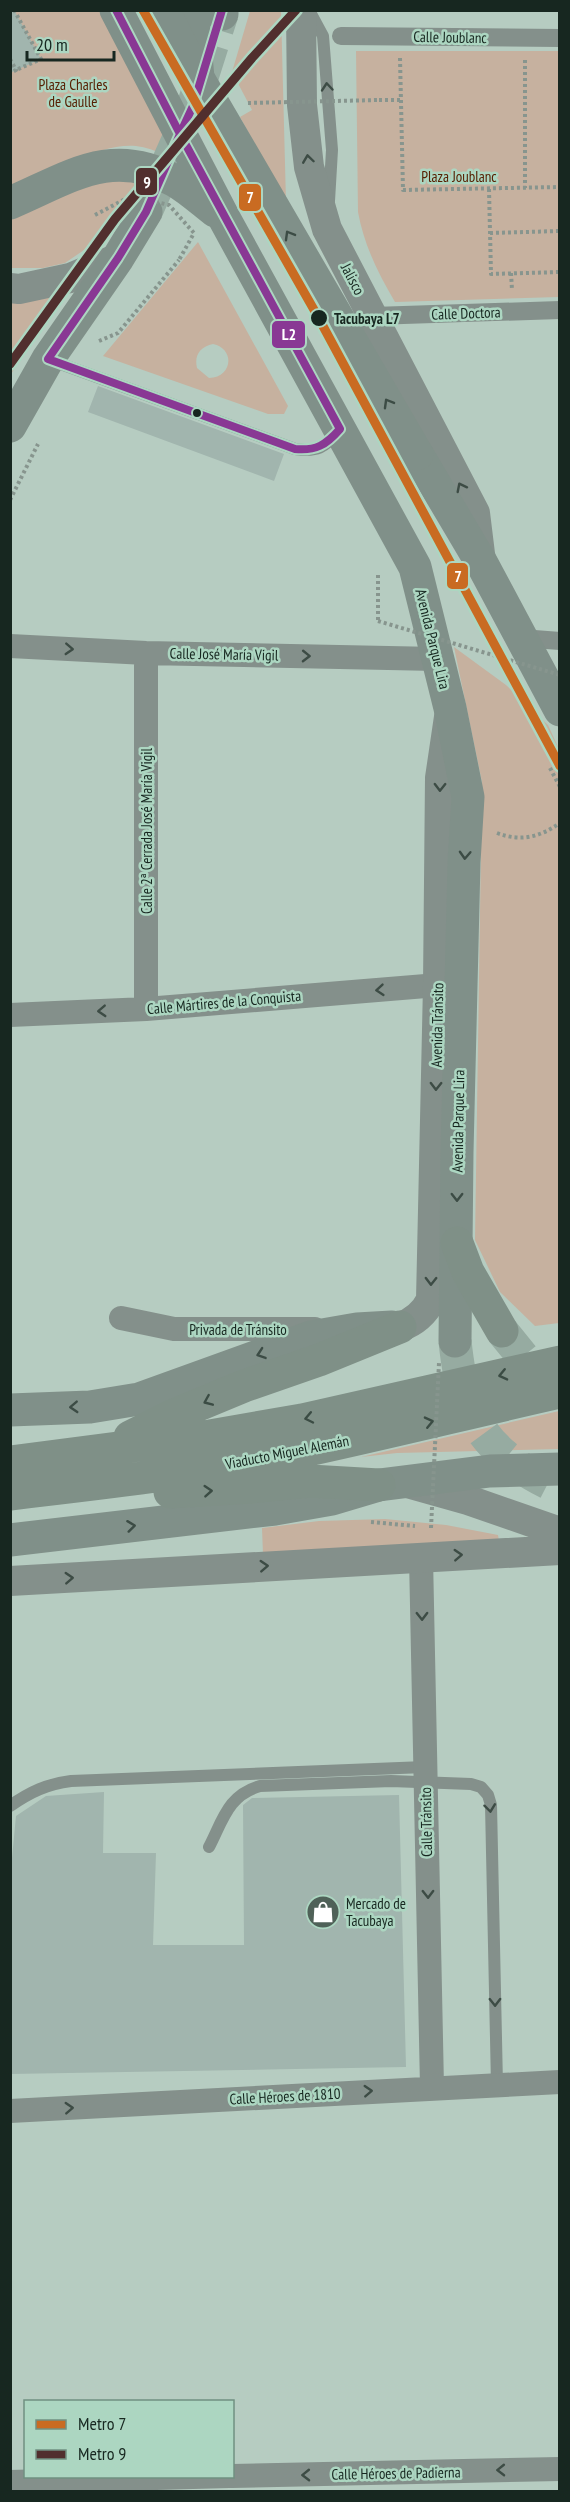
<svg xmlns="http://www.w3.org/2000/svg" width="570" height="2502" font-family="'PT Sans Narrow',sans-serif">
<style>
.green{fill:#c6b19f;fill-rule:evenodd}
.building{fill:#a1b5ae}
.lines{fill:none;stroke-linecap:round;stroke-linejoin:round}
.secondary-tunnel{stroke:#96aba1;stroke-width:33;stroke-dasharray:33 16;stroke-linecap:butt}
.motorway-tunnel{stroke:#96aba1;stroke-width:33;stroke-dasharray:33 16;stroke-linecap:butt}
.path{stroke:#87958e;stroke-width:4;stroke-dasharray:3 3;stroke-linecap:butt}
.service{stroke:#84908b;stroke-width:12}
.pedestrian{stroke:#84908b;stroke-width:18}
.minor{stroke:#84908b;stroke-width:24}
.tertiary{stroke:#84908b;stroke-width:30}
.secondary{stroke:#809089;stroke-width:33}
.motorway{stroke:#7f9087;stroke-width:33}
.path-bridge{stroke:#87958e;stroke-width:4;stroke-dasharray:3 3;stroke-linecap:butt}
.secondary-bridge{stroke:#809089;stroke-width:33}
.bus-1-casing{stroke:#acd6c1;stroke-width:12}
.bus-1{stroke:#893894;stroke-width:8}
.metro-1-casing{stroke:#acd6c1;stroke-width:14}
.metro-2-casing{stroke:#acd6c1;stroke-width:14}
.metro-1{stroke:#c96b22;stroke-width:9}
.metro-2{stroke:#512f2e;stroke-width:9}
.oneway{stroke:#3d4c45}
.oneway2{stroke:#3c4c45}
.oneway3{stroke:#3b4c44}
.stop-dot{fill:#172720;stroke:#acd6c1;stroke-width:2}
.labels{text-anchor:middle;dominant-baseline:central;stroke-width:5;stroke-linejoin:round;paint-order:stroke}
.street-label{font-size:15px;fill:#172720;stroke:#acd6c1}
.park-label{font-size:15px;fill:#572003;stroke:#acd6c1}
.stop-label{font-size:15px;font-weight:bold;fill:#172720;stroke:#acd6c1;text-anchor:start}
.poi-label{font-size:15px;fill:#172720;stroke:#acd6c1;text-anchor:start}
.line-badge{stroke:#acd6c1;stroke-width:2}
.badge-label{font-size:16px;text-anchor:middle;font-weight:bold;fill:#fff}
</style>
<rect width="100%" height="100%" fill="#b6ccc1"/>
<path class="green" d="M11 11H99L190 171C174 160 156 148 136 146 102 142 43 175 11 189Z
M250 11H281L286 202 240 117 252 110 232 72Z
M356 51H559V297L395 302C378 273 364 245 358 212Z
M106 180 139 182 117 221 84 250 65 263 43 268H11V219L55 196Z
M198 242 288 406 284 414H268L103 356ZM213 344C236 349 232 378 209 378L197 368C194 355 200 347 213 344Z
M54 297 60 301 11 374V302Z
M454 647 506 685 548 725 559 749V1323L535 1326 500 1292 475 1240 482 782Z
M559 1411V1449L397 1453 361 1457Z
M385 1519 446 1525 498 1535 499 1541 263 1554 262 1528 319 1521Z"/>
<path class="building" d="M10 10H14L41 59 10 73Z
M98 386 284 454 274 481 88 412Z
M104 1792 103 1853H156L153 1945H244L243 1805 252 1798 399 1795 406 2067 10 2074V1879L16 1816 46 1796Z"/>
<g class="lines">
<path class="secondary-tunnel" d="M146 212 193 106 222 14
M455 1341C463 1421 486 1454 560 1489"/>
<path class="motorway-tunnel" d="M502 1331 537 1374 551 1385"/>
<path class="path" d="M14 10 41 59 16 70
M400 58 403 190 560 187
M10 59 16 70 10 73
M525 60V188
M379 100H401
M489 189 491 274 560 272
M490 233 560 231
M511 273 512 290
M99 341 118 333 179 260
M10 500 38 444
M378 575V621
M550 768 560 787
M497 833C521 842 540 837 560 823
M371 1522 415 1526"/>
<path class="service" d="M309 10 323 36 332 150 329 201
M50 360 295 449C318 452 324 448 339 431
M10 1806C30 1792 47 1784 71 1781L425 1767
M209 1847C223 1820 228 1795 260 1786L391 1781 471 1784 481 1787 488 1795 491 1805 497 2085"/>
<path class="pedestrian" d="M341 36 560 38
M373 316 560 310
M521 638 560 641"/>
<path class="minor" d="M10 646 146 653 437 659
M146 653V1009
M10 1015 146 1009 438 985
M121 1318 174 1329H315
M421 1557 432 2087
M10 2111 560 2082
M232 2476 560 2469
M10 2482 229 2476"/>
<path class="tertiary" d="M301 10 302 105 309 167 327 229 475 513 481 562
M10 288 19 289 70 278 118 258
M400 1327C414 1322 424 1314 431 1300L438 985 440 778 449 717
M404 1482 468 1500 560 1532
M10 1581 560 1550"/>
<path class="secondary" d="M116 10 224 218 415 567 450 708 468 797 464 862 457 1152 455 1341
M192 10 198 78
M222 14V10
M10 203C69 178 112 145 175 181 189 189 202 201 215 211
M10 426 48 359 118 258 146 212
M417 454 481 562 560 710
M10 1410 90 1407 139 1399 311 1337 357 1329 392 1327
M10 1540 275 1509 332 1499 379 1485 490 1471 560 1469"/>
<path class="motorway" d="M457 1243 468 1272 502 1331
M130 1437 174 1415 244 1386 319 1360 400 1327
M10 1462 210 1436 302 1420 560 1362
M170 1492 251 1487 310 1481 379 1485
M10 1494C105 1483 200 1472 294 1453 383 1434 471 1412 560 1392"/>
<path class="path-bridge" d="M248 103 379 100
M95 215 131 196 169 205 194 233 179 260
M378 621 560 675
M431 1528 439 1363"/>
<path class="secondary-bridge" d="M163 10 198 78 417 454"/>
<defs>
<path id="bus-1" d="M116 10 180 134
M180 134 340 429C326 445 316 451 295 449L48 359 118 258 146 212Z
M180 134 193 106 222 10"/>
</defs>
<use href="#bus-1" class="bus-1-casing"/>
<use href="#bus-1" class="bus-1"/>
<defs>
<path id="metro-1" d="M143 10 317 315 560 766"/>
<path id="metro-2" d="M10 364 115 219 252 58 296 10"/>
</defs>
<use href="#metro-1" class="metro-1-casing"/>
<use href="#metro-2" class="metro-2-casing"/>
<use href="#metro-1" class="metro-1"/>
<use href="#metro-2" class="metro-2"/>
</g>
<defs><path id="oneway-chevron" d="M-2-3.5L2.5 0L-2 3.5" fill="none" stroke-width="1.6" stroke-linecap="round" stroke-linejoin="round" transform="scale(1.5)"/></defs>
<g class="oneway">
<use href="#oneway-chevron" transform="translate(327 87) rotate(-95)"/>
<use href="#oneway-chevron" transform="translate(308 159) rotate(-98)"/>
<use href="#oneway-chevron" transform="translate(461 487) rotate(-117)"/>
<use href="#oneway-chevron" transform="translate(69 649) rotate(3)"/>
<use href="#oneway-chevron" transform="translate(306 656) rotate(1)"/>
<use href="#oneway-chevron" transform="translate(440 787) rotate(91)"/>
<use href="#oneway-chevron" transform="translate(380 990) rotate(175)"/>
<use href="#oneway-chevron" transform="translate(102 1011) rotate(177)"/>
<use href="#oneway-chevron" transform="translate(436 1086) rotate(91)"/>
<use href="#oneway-chevron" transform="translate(431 1281) rotate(91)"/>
<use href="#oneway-chevron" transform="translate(458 1555) rotate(-3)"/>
<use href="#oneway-chevron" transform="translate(264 1566) rotate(-3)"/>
<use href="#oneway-chevron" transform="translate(69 1578) rotate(-3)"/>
<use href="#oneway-chevron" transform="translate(422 1616) rotate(89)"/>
<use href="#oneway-chevron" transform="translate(490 1808) rotate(83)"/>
<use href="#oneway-chevron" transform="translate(428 1894) rotate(89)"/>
<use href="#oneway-chevron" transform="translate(495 2002) rotate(89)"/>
<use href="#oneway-chevron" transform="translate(368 2091) rotate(-3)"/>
<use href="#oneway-chevron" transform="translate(69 2108) rotate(-3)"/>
<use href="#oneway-chevron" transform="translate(501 2470) rotate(179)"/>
<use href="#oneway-chevron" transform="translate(306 2475) rotate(179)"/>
</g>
<g class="oneway2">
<use href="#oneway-chevron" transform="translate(289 235) rotate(-120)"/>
<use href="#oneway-chevron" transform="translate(388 403) rotate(-120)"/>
<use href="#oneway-chevron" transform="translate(465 855) rotate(93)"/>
<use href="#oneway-chevron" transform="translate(457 1197) rotate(90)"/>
<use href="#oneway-chevron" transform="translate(261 1354) rotate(161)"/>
<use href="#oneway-chevron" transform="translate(74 1407) rotate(177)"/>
<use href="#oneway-chevron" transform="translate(131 1526) rotate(-7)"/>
</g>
<g class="oneway3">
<use href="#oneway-chevron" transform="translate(503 1375) rotate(167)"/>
<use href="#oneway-chevron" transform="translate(208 1401) rotate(157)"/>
<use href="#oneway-chevron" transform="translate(309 1418) rotate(168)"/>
<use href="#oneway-chevron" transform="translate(429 1422) rotate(-13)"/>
<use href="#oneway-chevron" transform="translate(208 1491) rotate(-4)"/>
</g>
<defs>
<symbol id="shop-disc" viewBox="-11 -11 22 22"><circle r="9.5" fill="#4f6158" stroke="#acd6c1"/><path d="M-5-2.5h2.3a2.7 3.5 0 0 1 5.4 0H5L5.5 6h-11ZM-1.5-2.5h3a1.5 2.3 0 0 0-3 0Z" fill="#fff"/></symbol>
</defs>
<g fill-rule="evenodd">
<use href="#shop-disc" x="304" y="1893" width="38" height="38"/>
</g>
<g class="stop-dot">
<circle cx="319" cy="318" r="9"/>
<circle cx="197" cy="413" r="5"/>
</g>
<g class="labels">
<g class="street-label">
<text transform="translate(450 37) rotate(1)">Calle Joublanc</text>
<text transform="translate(353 279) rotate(62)">Jalisco</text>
<text transform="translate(466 313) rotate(-2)">Calle Doctora</text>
<text transform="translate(433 639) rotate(76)">Avenida Parque Lira</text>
<text transform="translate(224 654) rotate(1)">Calle José María Vigil</text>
<text transform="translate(146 831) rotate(-90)">Calle 2ª Cerrada José María Vigil</text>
<text transform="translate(224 1002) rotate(-5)">Calle Mártires de la Conquista</text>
<text transform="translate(437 1025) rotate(-89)">Avenida Tránsito</text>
<text transform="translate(458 1121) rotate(-89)">Avenida Parque Lira</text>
<text x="238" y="1329">Privada de Tránsito</text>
<text transform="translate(287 1452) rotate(-11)">Viaducto Miguel Alemán</text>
<text transform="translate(426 1822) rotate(-91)">Calle Tránsito</text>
<text transform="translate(285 2096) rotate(-3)">Calle Héroes de 1810</text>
<text transform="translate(396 2473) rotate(-1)">Calle Héroes de Padierna</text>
</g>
<g class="park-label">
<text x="73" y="84">Plaza Charles<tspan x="73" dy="17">de Gaulle</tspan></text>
<text x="459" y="176">Plaza Joublanc</text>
</g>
<g class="stop-label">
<text x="334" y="318">Tacubaya L7</text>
</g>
<g class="poi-label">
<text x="346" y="1903">Mercado de<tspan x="346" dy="17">Tacubaya</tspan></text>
</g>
</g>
<g class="line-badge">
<rect x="135" y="167" width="23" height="29" rx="6" fill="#512f2e"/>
<rect x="238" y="183" width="24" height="29" rx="6" fill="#c96b22"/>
<rect x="271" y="320" width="35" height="29" rx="6" fill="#893894"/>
<rect x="446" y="562" width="23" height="28" rx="6" fill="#c96b22"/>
</g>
<g class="badge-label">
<text x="147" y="188">9</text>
<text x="250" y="203">7</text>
<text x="289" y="340">L2</text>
<text x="458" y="582">7</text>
</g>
<rect width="570" height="2502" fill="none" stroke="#172720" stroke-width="24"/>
<rect x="24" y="2400" width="210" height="78" fill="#acd6c1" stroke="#709081" stroke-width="1.5"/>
<rect x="36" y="2420" width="30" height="9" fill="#c96b22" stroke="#709081" stroke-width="1.5"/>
<text x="78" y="2430" font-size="18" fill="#172720">Metro 7</text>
<rect x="36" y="2450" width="30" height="9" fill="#512f2e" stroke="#709081" stroke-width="1.5"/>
<text x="78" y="2460" font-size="18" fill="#172720">Metro 9</text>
<path d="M27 51v9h87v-9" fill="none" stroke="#172720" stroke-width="3"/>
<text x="36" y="51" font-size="18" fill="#172720" stroke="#acd6c1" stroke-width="4.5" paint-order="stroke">20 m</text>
</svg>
